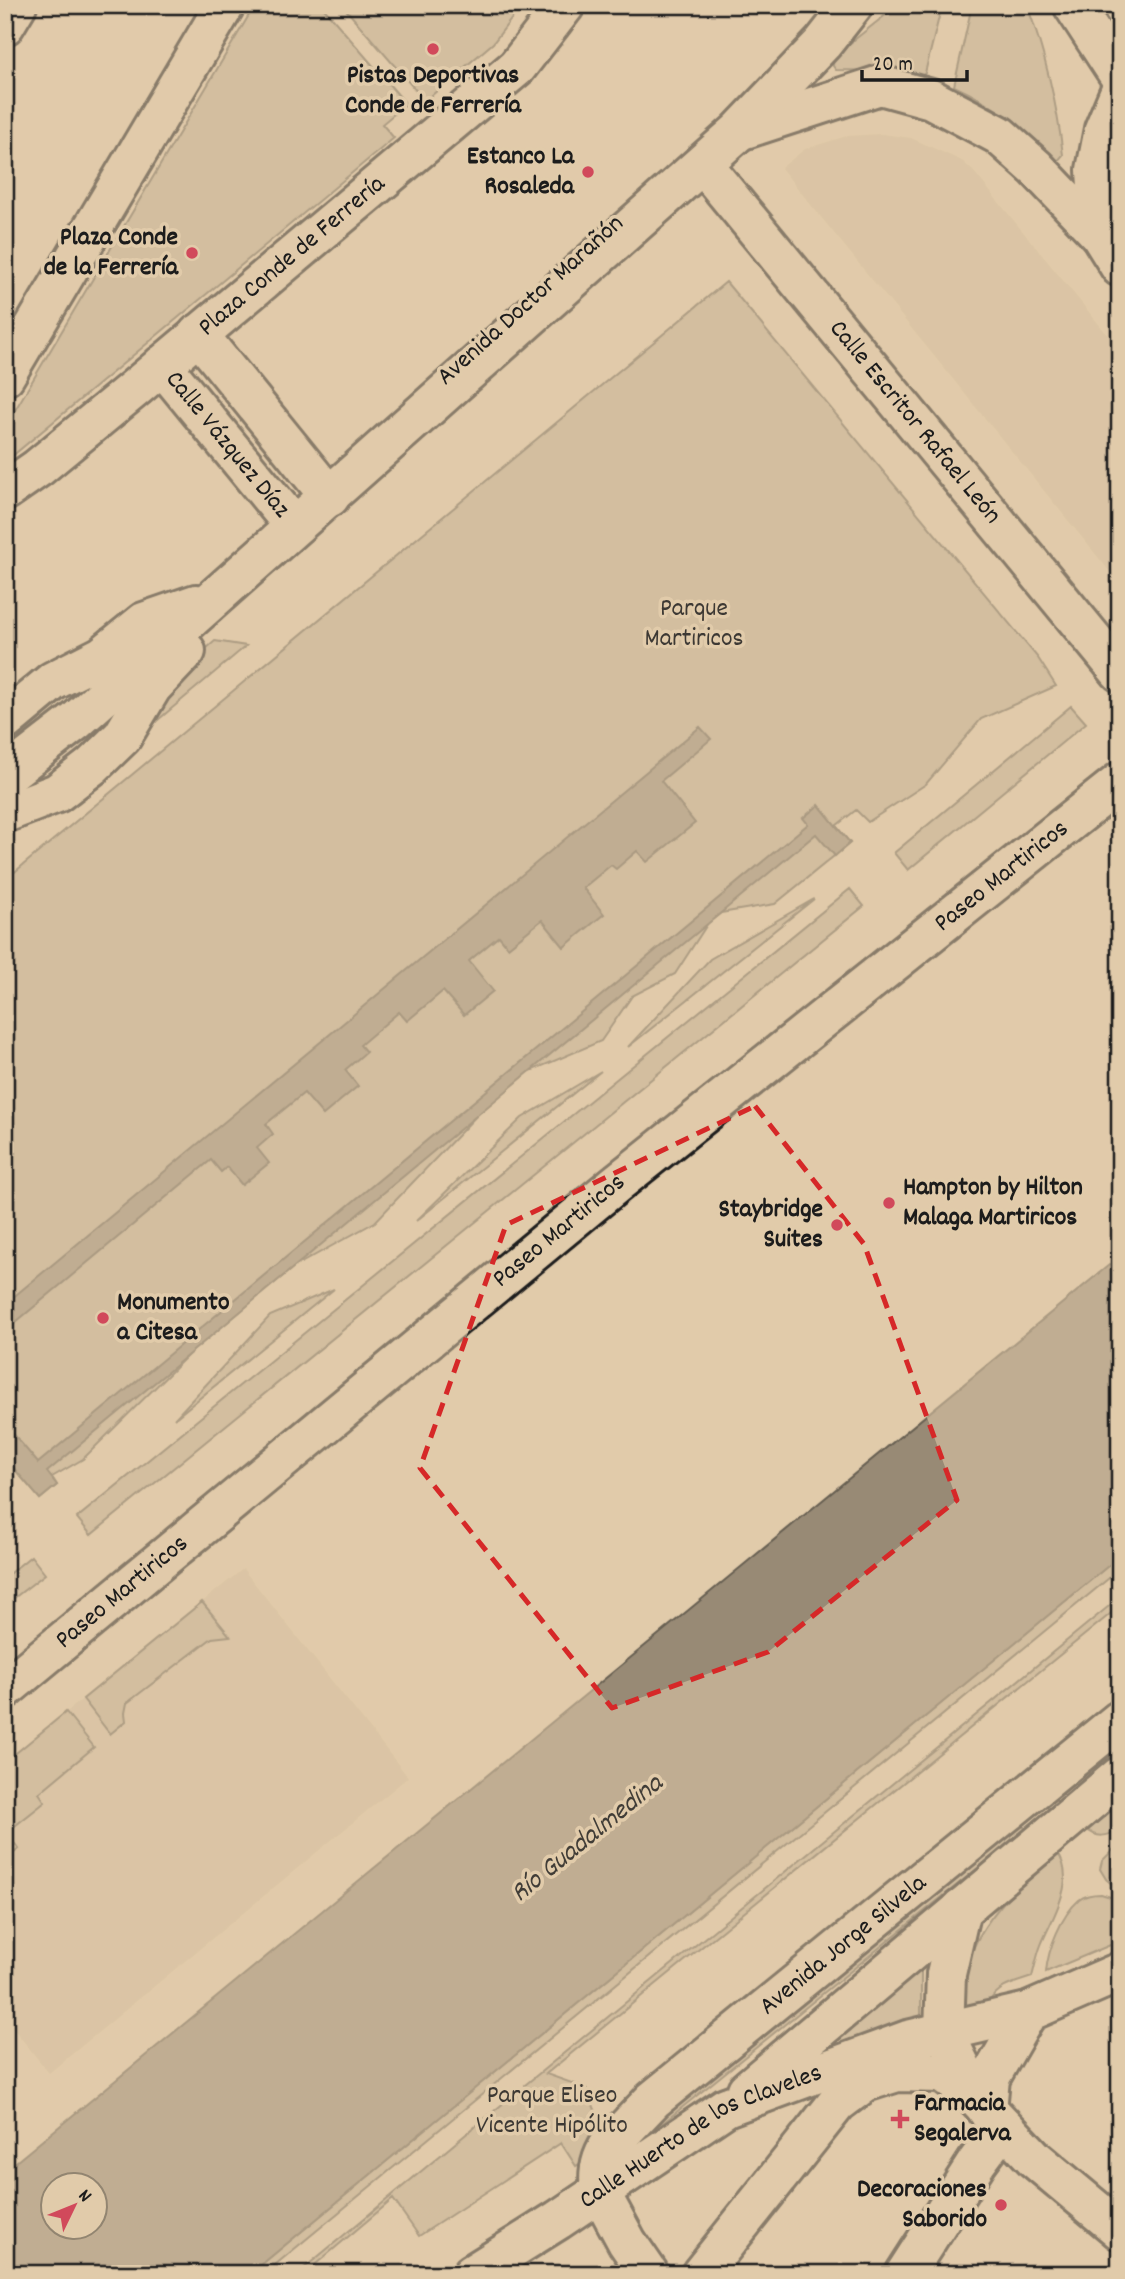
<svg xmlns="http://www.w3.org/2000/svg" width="1125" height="2279" font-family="Dekko,sans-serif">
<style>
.built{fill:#d2bd9f}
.green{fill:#c0af92;stroke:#6e6657;stroke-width:2}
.water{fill:#988a75;stroke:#665e51;stroke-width:2;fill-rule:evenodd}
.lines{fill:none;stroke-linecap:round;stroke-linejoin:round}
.minor-casing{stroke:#1c1c1c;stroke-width:44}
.major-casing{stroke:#1c1c1c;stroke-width:44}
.minor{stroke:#e1cbaa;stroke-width:38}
.major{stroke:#e1cbaa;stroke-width:38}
.marked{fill:none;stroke:#d62828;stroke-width:5;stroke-dasharray:14 9;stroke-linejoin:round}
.poi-dot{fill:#d1495b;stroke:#e1cbaa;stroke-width:2.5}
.labels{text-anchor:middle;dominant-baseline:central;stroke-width:7;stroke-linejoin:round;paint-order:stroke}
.poi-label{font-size:26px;font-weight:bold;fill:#1c1c1c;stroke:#e1cbaa;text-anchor:end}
.street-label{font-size:26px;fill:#1c1c1c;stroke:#e1cbaa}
.park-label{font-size:26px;fill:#3d3934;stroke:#e1cbaa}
.water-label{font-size:28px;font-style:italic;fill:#413d37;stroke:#e1cbaa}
</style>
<rect width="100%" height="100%" fill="#e1cbaa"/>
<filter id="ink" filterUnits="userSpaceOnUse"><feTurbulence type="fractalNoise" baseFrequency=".0143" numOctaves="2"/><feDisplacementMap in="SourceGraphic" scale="14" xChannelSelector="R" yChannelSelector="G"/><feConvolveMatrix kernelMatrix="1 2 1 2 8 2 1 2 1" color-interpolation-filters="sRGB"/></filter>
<g filter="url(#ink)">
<path class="built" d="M882 134 911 138 962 161 974 172 1120 350V584L781 168 805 149 847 136Z
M243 1569 408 1777 49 2073 5 2018V1762Z"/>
<path class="green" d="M255 5H321L406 104 382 124 394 138 5 462V427Z
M342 5H522L493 43 425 101Z
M898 5H942L925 73 922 76 890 71 836 70 833 66 834 56Z
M972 5H1027C1045 54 1057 103 1063 155L1057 162 1050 161C1018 126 999 106 954 86Z
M726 282 1038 658 1056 686 981 719 926 784 868 822 856 810 836 826 850 843 775 904 721 913 708 923 675 974 632 996 601 1041 528 1072 480 1112 375 1222 292 1268 189 1354 83 1459 52 1477 57 1485 40 1499 5 1458V880Z
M215 641 246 646 133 741 168 682Z
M1071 706 1086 723 908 870 894 853Z
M850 889 864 906 91 1535 77 1518Z
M814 899 628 1047 710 959Z
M601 1071 416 1221 522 1118Z
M334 1289 174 1419 270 1316Z
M31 1556 45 1574 5 1605V1577Z
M1120 1556V1569L264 2274H250Z
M1120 1597V1606L546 2074 586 2088 599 2119 585 2160 576 2166 561 2143 419 2236 393 2199 304 2274H297L517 2092 519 2095 527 2089 525 2085Z
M202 1602 230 1636 212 1638 127 1703 125 1713 126 1721 110 1734 83 1699Z
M66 1712 94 1747 39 1793 45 1802 6 1833 19 1849 5 1860V1762Z
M1120 1743V1752L1049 1810 1045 1805Z
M1120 1800V1829C1107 1837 1097 1839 1085 1828Z
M1021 1824 1026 1829 663 2123 658 2125 661 2119Z
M1120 1843V1891L1106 1879 1100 1869 1102 1861Z
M1057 1852C1078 1881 1052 1917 1041 1945 1037 1955 1035 1966 1032 1977 1015 1983 999 1985 989 2002L968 2007 964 2005C961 1996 962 1987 964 1978 974 1923 1017 1887 1057 1852Z
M1101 1894 1120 1900V1941L1046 1972C1048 1949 1061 1916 1079 1900 1085 1895 1094 1894 1101 1894Z
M918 1970 921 1971V2019L817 2058V2051Z"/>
<path class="water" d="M700 727 711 739 661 781 695 823 647 862 637 851 616 869 611 865 583 888 604 914 564 947 542 920 508 947 499 936 469 961 493 991 464 1015 443 991 407 1021 399 1012 360 1045 366 1052 345 1070 358 1086 323 1115 304 1093 266 1124 273 1134 257 1148 269 1163 242 1185 227 1167 221 1172 211 1160 5 1331V1304Z
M819 805 850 843 835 856 816 834 47 1472 57 1485 40 1499 5 1458V1424L38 1463 808 824 803 818Z
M1120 1256V1556L250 2274H5V2171ZM52 2184H94V2226H52Z"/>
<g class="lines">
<defs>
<g id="minor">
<path d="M5 25 17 5"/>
<path id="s1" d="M709 172 1120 672"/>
<path d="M198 334 330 497"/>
<path id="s2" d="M162 365 294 526"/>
<path d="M5 376 225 5"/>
<path id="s3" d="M5 491 38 468 134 389 517 67 565 5"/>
<path d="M961 1909 946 1974 944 2032 976 2097 1035 2159 1120 2230"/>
<path d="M987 2110 990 2078 1028 2012"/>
<path d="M600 2192 627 2242 649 2274"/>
<path d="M701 2274 837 2103 865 2082 897 2072 942 2073 976 2097"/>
<path d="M905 2274 977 2162 1003 2127"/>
</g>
<g id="major">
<path d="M1073 5 1120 77"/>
<path d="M745 129 880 85 931 99 999 135 1036 168 1100 235 1120 267"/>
<path d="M1100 235 1096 170 1104 129 1120 91"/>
<path d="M5 721 53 681 102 656 144 622 196 604"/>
<path d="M5 776 76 721 738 132 823 43 853 5"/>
<path d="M5 813 57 793 92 766 122 737 152 687 186 651"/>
<path id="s4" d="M5 1689 616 1184 1120 782"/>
<path d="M747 2090 1120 1776"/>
<path id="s5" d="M600 2192C598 2175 599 2162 607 2148L653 2100 1120 1720"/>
<path id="s6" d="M472 2274 558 2220 726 2107 908 2040 1028 2012 1120 1972"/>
</g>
</defs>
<use href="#minor" class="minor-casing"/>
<use href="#major" class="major-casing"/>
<use href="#minor" class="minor"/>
<use href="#major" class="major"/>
</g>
</g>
<path d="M0 0H1125V2279H0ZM755 1106 864 1244 957 1500 768 1652 612 1708 420 1468 506 1225Z" fill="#e1cbaa" fill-opacity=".55" fill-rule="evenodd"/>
<path class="marked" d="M755 1106 864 1244 957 1500 768 1652 612 1708 420 1468 506 1225Z"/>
<g class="poi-dot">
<circle cx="433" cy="49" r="7"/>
<circle cx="588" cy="172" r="7"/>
<circle cx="192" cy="253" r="7"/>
<circle cx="889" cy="1203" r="7"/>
<circle cx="837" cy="1225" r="7"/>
<circle cx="103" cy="1318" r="7"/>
<path d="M896.5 2108.5h7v7h7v7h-7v7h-7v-7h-7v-7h7z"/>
<circle cx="1001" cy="2205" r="7"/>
</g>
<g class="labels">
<g class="poi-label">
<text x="433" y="76" text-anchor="middle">Pistas Deportivas<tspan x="433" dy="30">Conde de Ferrería</tspan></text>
<text x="574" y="157">Estanco La<tspan x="574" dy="30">Rosaleda</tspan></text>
<text x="178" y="238">Plaza Conde<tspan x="178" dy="30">de la Ferrería</tspan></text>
<text x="903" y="1188" text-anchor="start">Hampton by Hilton<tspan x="903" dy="30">Malaga Martiricos</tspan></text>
<text x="823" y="1210">Staybridge<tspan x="823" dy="30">Suites</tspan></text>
<text x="117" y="1303" text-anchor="start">Monumento<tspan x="117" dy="30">a Citesa</tspan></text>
<text x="914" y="2104" text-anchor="start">Farmacia<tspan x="914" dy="30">Segalerva</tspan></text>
<text x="987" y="2190">Decoraciones<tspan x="987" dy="30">Saborido</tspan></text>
</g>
<g class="street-label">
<text stroke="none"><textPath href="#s3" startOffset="371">Plaza Conde de Ferrería</textPath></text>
<text transform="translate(531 301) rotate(-42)">Avenida Doctor Marañón</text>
<text stroke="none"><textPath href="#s1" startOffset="324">Calle Escritor Rafael León</textPath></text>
<text stroke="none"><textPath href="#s2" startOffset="103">Calle Vázquez Díaz</textPath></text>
<text stroke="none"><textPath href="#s4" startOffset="1286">Paseo Martiricos</textPath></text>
<text stroke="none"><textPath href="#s4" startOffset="719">Paseo Martiricos</textPath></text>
<text stroke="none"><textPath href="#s4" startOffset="152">Paseo Martiricos</textPath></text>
<text stroke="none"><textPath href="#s5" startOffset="357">Avenida Jorge Silvela</textPath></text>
<text stroke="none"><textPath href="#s6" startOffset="268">Calle Huerto de los Claveles</textPath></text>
</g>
<g class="park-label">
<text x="694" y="609">Parque<tspan x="694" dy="30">Martiricos</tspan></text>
<text x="552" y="2096">Parque Eliseo<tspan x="552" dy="30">Vicente Hipólito</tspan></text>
</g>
<g class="water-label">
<text transform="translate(588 1840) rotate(-39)">Río Guadalmedina</text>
</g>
</g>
<rect width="1125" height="2279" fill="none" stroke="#e1cbaa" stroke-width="28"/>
<rect x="14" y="14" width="1097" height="2251" fill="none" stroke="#1c1c1c" stroke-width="2.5" filter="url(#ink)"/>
<g transform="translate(74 2206) rotate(47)"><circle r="33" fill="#e1cbaa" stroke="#928571" stroke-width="2"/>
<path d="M0-5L12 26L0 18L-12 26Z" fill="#d1495b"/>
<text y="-10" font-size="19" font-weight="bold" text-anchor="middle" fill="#1c1c1c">N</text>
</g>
<path d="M862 70v10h105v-10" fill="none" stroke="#1c1c1c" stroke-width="3.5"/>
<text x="873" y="70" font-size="21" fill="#1c1c1c" stroke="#e1cbaa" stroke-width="5" paint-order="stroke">20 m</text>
</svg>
